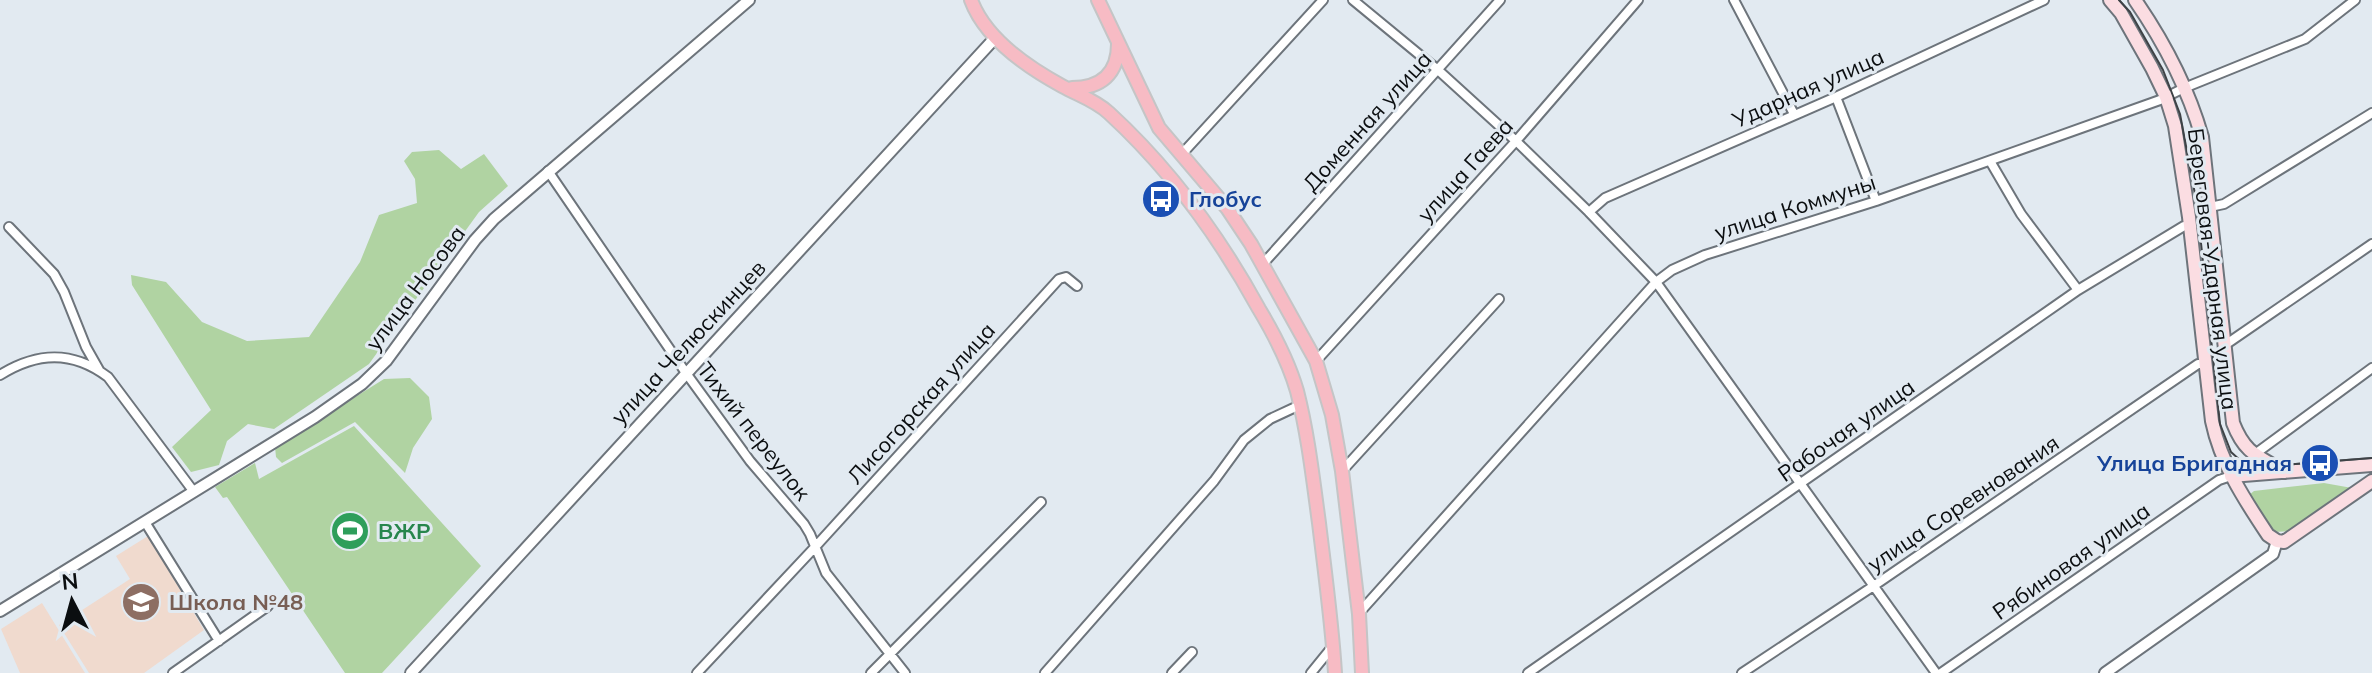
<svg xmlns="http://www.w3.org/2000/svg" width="2372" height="673" font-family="Mulish,sans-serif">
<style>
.education{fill:#f0dace}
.green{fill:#b0d3a2}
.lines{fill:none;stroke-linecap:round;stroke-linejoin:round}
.minor-casing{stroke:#6d747b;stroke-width:12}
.tertiary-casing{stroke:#6d747b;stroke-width:14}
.secondary-casing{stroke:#6d747b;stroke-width:16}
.primary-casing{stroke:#c4c5c6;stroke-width:16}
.minor{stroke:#fff;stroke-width:8}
.tertiary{stroke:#fff;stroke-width:10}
.secondary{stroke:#fbdde2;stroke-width:12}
.primary{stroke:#f7bbc4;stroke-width:12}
.tram{stroke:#3e4246;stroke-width:2}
.labels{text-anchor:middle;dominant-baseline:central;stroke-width:6;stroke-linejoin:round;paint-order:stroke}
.street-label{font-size:22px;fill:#0b0e10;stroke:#e2eaf1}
.transit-label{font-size:22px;font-weight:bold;fill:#164399;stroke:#e2eaf1;text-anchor:start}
.leisure-label{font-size:22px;font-weight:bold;fill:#27864d;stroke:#e2eaf1;text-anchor:start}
.education-label{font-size:22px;font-weight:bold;fill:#785e54;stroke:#e2eaf1;text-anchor:start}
</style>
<rect width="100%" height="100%" fill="#e2eaf1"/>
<path class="education" d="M148 536 204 630 144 673H89L59 625 130 579 116 556Z
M42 603 85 673H20L1 629Z"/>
<path class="green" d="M439 150 461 169 484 154 508 186 479 212 369 364 274 429 248 424 227 441 219 465 191 472 172 447 211 410 132 285 131 275 166 282 202 322 247 341 309 337 360 262 379 215 417 203 415 179 404 161 412 152Z
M410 378 429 397 432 419 413 448 405 473 355 422 282 463 276 457 275 447 384 379Z
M354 426 481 566 382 673H345L227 497 223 498 215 487 255 463 259 479Z
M2324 483 2352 488 2292 531 2274 532 2249 495 2254 491Z"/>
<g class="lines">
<defs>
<path id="minor" d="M1353 0 1438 70 1516 141 1589 212 1656 282 1936 673
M1734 0 1794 114
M1836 97 1876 201
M1181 155 1323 0
M1990 161 2021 214 2078 290
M548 171 686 373 750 461 804 524 810 534 826 573 905 673
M2210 207 2224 204 2372 113
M1589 212 1605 198 1836 97 2044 0
M9 227 54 274 64 292 86 347 99 370
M1262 265 1500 0
M2225 345 2372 244
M1316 361 1516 141 1638 0
M0 375C37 352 72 350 108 377L194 492
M2255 454 2372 368
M1342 471 1499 299
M145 522 219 641
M1359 613 1656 282 1672 270 1705 255 1876 201 2160 100 2184 88 2305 39 2355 0
M173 673 268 606
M697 673 816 546 1059 279 1066 277 1077 286
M871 673 1041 502
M1045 673 1214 481 1244 440 1270 419 1300 405
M1172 673 1192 652
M1311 673 1333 646
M1528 673 2078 290 2184 226H2191
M1742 673 1875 585 2198 364H2204
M1941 673 2219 480 2231 476"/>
<path id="tertiary" d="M0 611 315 417 362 384 386 361 475 240 494 219 749 0
M411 673 995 38
M2105 673 2273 554 2277 541"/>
<path id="secondary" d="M2110 0 2121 13 2152 68 2166 97 2175 126 2189 217 2212 421C2221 464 2244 499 2268 535L2277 541 2284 542 2372 481
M2135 0C2164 42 2188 88 2202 137L2233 423C2245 454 2258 456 2285 472
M2231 476 2372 465"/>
<path id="primary" d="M971 0C985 38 1027 67 1062 86 1078 95 1095 100 1109 113 1170 169 1219 236 1259 309 1274 334 1289 363 1297 391 1308 434 1313 479 1319 523 1325 573 1332 623 1335 673
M1098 0 1159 128 1227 208 1251 244 1316 361 1332 415 1342 471 1359 614 1362 673
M1072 88C1101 88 1118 74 1118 44"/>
</defs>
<use href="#minor" class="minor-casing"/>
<use href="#tertiary" class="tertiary-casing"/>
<use href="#secondary" class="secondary-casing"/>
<use href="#primary" class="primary-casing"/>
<use href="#minor" class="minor"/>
<use href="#tertiary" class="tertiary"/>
<use href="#secondary" class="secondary"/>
<use href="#primary" class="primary"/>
<path class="tram" d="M2119 0 2130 12 2163 70 2180 114 2197 205 2220 424 2231 452 2241 461 2258 467 2372 458"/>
</g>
<defs>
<symbol id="bus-disc" viewBox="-11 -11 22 22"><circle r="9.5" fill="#1a4fb4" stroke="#e2eaf1"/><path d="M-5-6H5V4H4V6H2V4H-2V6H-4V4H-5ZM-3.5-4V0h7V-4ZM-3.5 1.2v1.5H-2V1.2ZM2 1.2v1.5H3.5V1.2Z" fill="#fff"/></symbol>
<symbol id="stadium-disc" viewBox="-11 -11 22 22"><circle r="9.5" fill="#2e9e5b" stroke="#e2eaf1"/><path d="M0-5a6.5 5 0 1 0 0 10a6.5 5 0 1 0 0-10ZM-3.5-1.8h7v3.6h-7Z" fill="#fff"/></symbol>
<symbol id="school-disc" viewBox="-11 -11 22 22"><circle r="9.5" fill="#8d6e63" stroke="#e2eaf1"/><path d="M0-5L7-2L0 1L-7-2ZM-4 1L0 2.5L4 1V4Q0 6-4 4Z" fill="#fff"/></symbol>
</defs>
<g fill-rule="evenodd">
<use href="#bus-disc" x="1139" y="177" width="44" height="44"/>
<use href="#bus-disc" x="2298" y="441" width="44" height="44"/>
<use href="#stadium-disc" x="328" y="509" width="44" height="44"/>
<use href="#school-disc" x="119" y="580" width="44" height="44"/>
</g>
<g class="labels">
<g class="street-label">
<text transform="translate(1808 88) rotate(-24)">Ударная улица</text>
<text transform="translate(1367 121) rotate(-48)">Доменная улица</text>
<text transform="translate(1465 170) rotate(-48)">улица Гаева</text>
<text transform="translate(1795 207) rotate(-18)">улица Коммуны</text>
<text transform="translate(2213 269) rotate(83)">Береговая-Ударная улица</text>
<text transform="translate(415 288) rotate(-53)">улица Носова</text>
<text transform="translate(688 342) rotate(-47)">улица Челюскинцев</text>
<text transform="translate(921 403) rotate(-48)">Лисогорская улица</text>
<text transform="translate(1846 430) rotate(-35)">Рабочая улица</text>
<text transform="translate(754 431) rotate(52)">Тихий переулок</text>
<text transform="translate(1963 503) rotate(-34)">улица Соревнования</text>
<text transform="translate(2071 561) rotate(-35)">Рябиновая улица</text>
</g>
<g class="transit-label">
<text x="1189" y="199">Глобус</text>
<text x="2292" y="463" text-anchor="end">Улица Бригадная</text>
</g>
<g class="leisure-label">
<text x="378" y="531">ВЖР</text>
</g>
<g class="education-label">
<text x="169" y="602">Школа №48</text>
</g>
</g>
<g transform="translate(72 601) rotate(354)" stroke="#e2eaf1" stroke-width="6" paint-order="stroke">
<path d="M0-6L14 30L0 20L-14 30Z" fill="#0b0e10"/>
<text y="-12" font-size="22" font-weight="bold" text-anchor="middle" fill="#0b0e10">N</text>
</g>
</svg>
